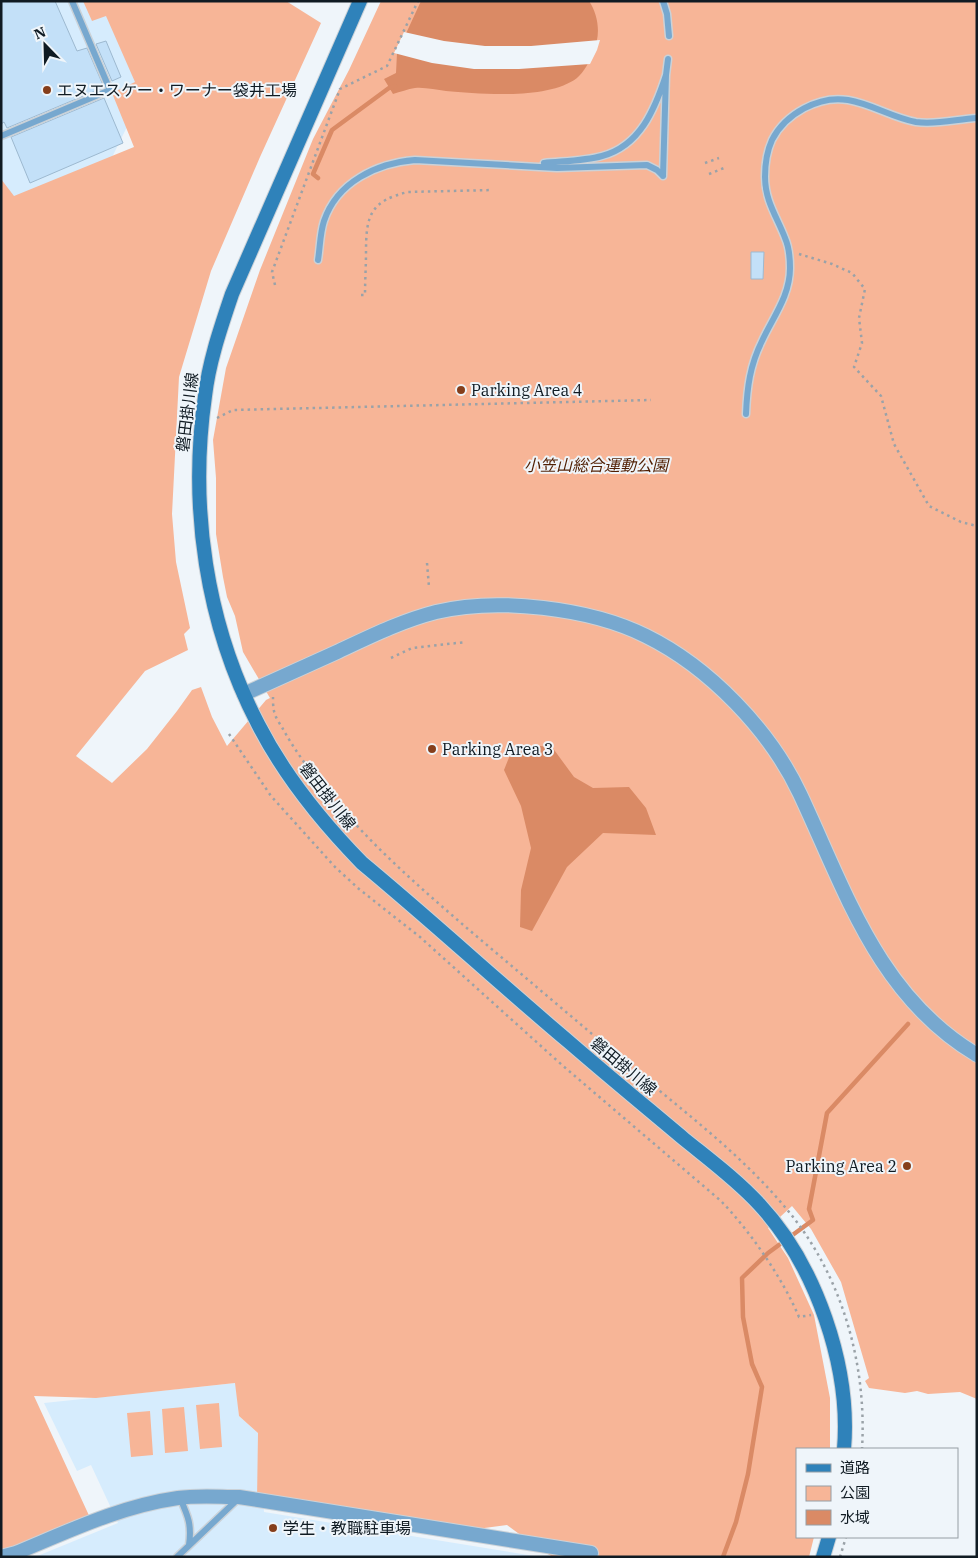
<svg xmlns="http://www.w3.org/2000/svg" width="978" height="1558" font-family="'IBM Plex Serif','Noto Sans JP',serif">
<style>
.built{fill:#d6ecfd}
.green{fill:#f7b597}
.water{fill:#da8a65}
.pier{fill:#eff5fa}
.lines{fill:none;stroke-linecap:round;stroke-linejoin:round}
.stream{stroke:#da8a65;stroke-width:4.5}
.building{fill:#c3e0f8;stroke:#9db9d0}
.service-casing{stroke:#cbd2d8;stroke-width:9}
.tertiary-casing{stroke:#cbd2d8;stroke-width:16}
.secondary-casing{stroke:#cbd2d8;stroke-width:16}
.path{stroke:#9aa2a8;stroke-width:2.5;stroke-dasharray:2.5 4;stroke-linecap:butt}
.service{stroke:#77a8cf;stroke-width:6}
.tertiary{stroke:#77a8cf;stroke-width:14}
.secondary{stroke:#2f82ba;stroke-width:14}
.poi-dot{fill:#853e1b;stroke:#eff5fa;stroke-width:2}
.labels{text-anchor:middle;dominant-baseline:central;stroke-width:4;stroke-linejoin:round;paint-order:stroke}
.poi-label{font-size:16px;fill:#101b23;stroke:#eff5fa;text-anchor:start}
.street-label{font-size:16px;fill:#101b23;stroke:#eff5fa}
.park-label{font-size:16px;font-style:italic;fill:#511f03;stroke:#eff5fa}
</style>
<rect width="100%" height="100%" fill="#eff5fa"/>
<path class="built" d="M1 1H189L86 210 1 251Z
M236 1383 239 1416 258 1433 264 1512 540 1557H35L118 1523 91 1465 77 1471 44 1403Z"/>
<path class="green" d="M83 1H286L321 23 260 157 211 271 179 377 172 514 176 562 190 628 184 634 188 650 145 671 76 756 112 783 147 749 177 711 192 690 201 687 212 717 227 746 266 700 270 698 243 652 235 616 227 597 223 577 216 534V478L213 440 226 368 260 270 313 139 349 70 381 1H977V1399L960 1392 928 1394 917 1391 905 1393 869 1388 865 1381 869 1378 841 1282 811 1229 792 1206 768 1228 788 1258 814 1315 830 1398V1449H797V1537H814L809 1557H553L541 1550 507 1525 454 1532 257 1500 258 1433 239 1416 235 1383 96 1398 34 1396 92 1522 1 1555V179L14 196 134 147 112 93 135 82 106 16 92 21Z
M219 1403 222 1447 200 1449 196 1405Z
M184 1407 188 1451 165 1453 162 1409Z
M150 1411 153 1455 131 1457 127 1413Z"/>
<path class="water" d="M421 1H589C599 16 601 36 593 52 590 61 584 72 577 78 548 100 481 94 446 91 436 90 425 87 415 88 408 89 400 92 393 94L384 79 396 73 397 53Z
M540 746 552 747 574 777 593 788 629 787 646 808 656 835 603 833 567 867 532 931 520 927 521 890 531 848 521 806 504 770 512 750Z"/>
<path class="pier" d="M404 32 444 41 485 46H531L600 40 597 50 590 64 519 69H474L432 63 394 53Z"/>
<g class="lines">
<path class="stream" d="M318 178 313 174 332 130 389 88 395 86
M723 1557 736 1522 748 1474 762 1387 752 1364 743 1317 742 1278 768 1253 813 1220 809 1209 827 1113 908 1024"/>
</g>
<path class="building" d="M1 1H55L77 51 87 48 103 85 99 87 100 89 7 128 4 122 1 124Z
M106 41 121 77 112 81 96 44Z
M104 98 123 143 30 183 11 137Z
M751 252H764L763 279H751Z"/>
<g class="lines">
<defs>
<path id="service" d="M663 1 667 14 669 36
M1 136 110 90 72 1
M544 163C563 161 584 161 602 156 640 146 655 109 666 75
M663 176 666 75 668 59
M318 260C320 248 320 233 324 221 337 182 377 163 415 160L557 168 647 165 657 170 663 176
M746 414C747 388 750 365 762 341 773 317 790 296 790 268 790 258 789 247 785 238 777 217 765 201 765 177 765 165 767 151 772 140 785 114 819 95 848 100 872 104 893 118 916 122 937 125 957 119 977 118
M180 1498C188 1516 192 1525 189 1545
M177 1557 239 1498"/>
<path id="tertiary" d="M244 694C275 680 306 666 337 652 369 637 401 621 436 612 497 597 590 608 646 636 709 667 770 730 800 794 846 892 878 996 977 1055
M1 1557 16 1553C69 1531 121 1506 178 1498 198 1495 219 1497 239 1497L591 1553 590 1557"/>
<path id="secondary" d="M360 1 232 294C221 327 209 361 205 396 189 507 206 624 258 724 284 775 322 822 362 863 432 921 499 983 569 1042 607 1075 646 1107 684 1139 710 1160 737 1180 759 1204 816 1265 851 1367 844 1449
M823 1557 829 1537"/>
</defs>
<use href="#service" class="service-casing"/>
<use href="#tertiary" class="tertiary-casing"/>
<use href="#secondary" class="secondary-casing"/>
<path class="path" d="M705 163 719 158
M709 174 724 168
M799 254 832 264 852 273 865 289 859 318 862 343 854 367 881 396 894 444 929 506 961 522 977 526
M275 285 272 272 340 89 387 66 418 1
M361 295H365C365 281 366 266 366 252 366 216 370 201 408 192L492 190
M217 418 233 410 651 400
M427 563 429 587
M391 658 412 648 466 642
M273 697C273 701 273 707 274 711 275 717 280 724 283 729 299 758 320 784 342 809 380 853 424 891 468 929 520 973 572 1017 624 1061 680 1109 742 1154 789 1212 843 1278 867 1366 862 1449
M229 734 271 796 335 867 359 889 420 937 562 1065 721 1201C750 1231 783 1279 799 1317L811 1315
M840 1557 846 1537"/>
<use href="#service" class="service"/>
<use href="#tertiary" class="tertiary"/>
<use href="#secondary" class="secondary"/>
</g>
<g class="poi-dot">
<circle cx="47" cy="90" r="5"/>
<circle cx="461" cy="390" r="5"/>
<circle cx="432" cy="749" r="5"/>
<circle cx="907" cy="1166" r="5"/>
<circle cx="273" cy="1528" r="5"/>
</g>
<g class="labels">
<g class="poi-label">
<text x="57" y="90">エヌエスケー・ワーナー袋井工場</text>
<text x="471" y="390">Parking Area 4</text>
<text x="442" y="749">Parking Area 3</text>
<text x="897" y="1166" text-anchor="end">Parking Area 2</text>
<text x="283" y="1528">学生・教職駐車場</text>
</g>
<g class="street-label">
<text transform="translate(187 412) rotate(-83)">磐田掛川線</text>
<text transform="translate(328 796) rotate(52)">磐田掛川線</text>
<text transform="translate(624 1066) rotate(40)">磐田掛川線</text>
</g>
<g class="park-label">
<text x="596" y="465">小笠山総合運動公園</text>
</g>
</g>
<rect width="978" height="1558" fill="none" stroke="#101b23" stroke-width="5"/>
<rect x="796" y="1448" width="162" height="90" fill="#eff5fa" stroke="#969ea4"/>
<rect x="806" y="1464" width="25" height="8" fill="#2f82ba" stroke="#969ea4"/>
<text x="840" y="1473" font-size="15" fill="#101b23">道路</text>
<rect x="806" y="1486" width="25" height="15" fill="#f7b597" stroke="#969ea4"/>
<text x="840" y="1498" font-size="15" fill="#101b23">公園</text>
<rect x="806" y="1510" width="25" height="15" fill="#da8a65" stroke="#969ea4"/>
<text x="840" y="1523" font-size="15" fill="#101b23">水域</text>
<g transform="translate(45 45) rotate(337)" stroke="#eff5fa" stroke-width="4" paint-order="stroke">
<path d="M0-4L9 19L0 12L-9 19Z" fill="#101b23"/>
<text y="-8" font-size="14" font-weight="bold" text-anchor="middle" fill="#101b23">N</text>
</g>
</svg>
